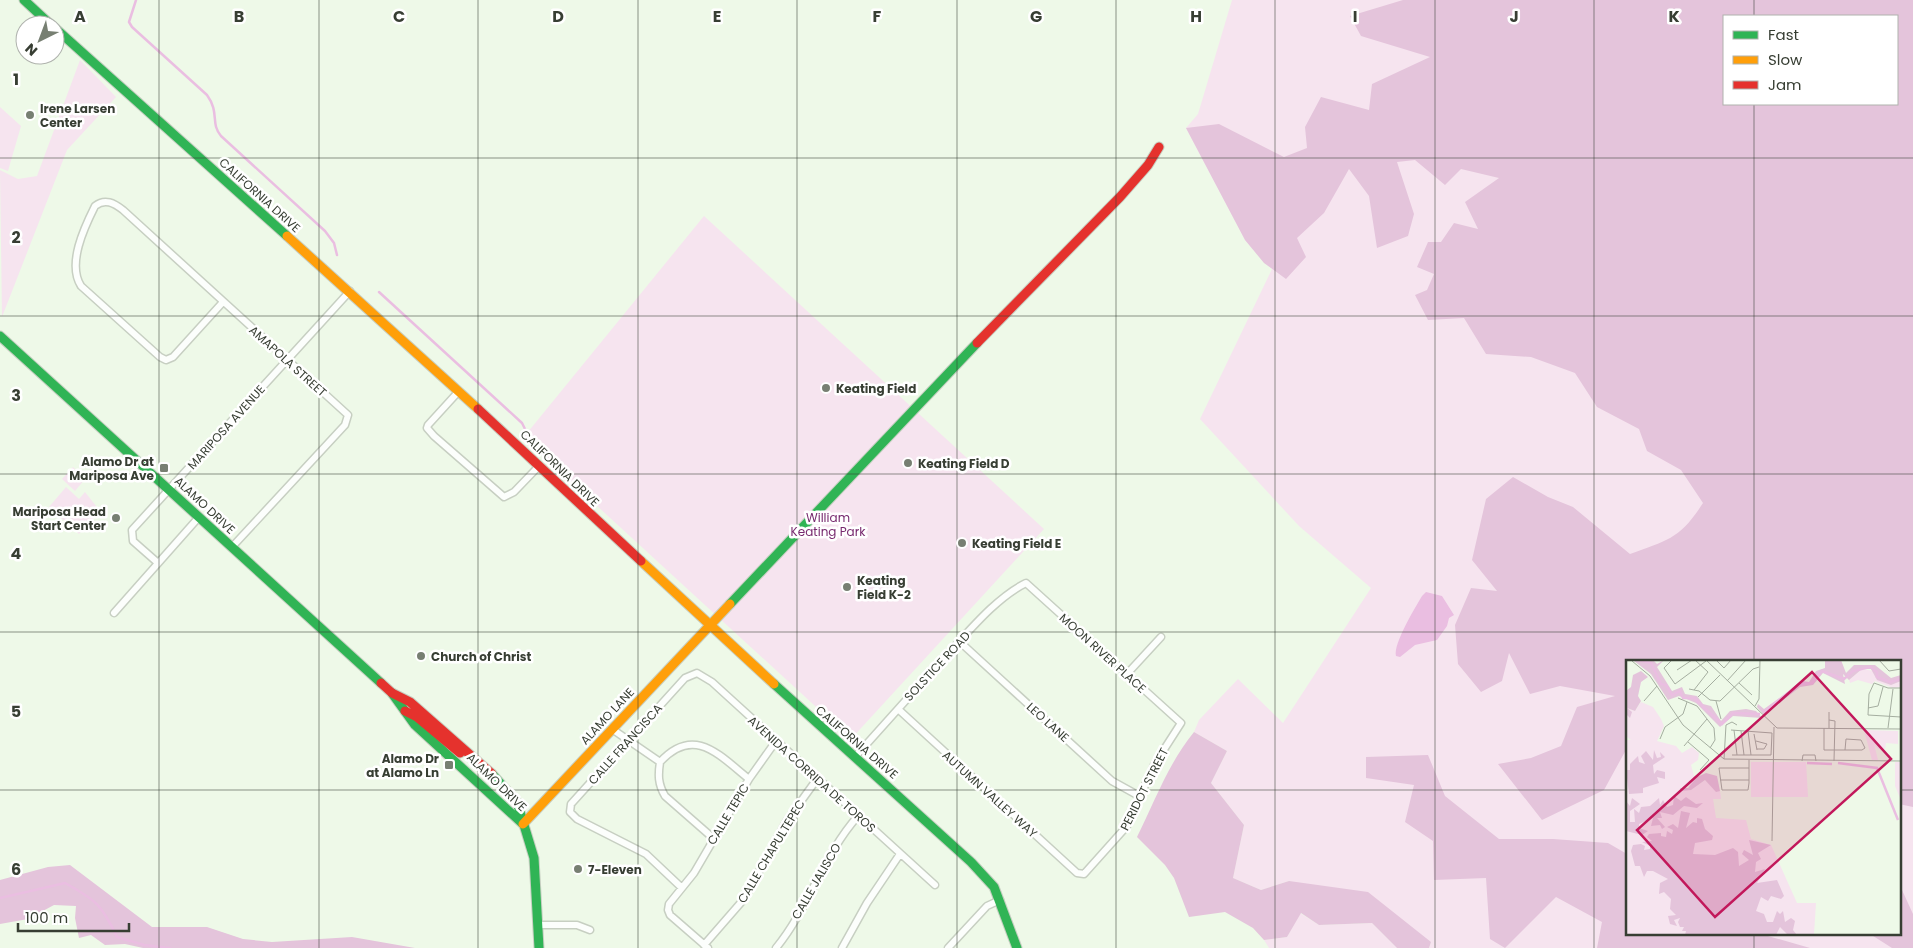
<svg xmlns="http://www.w3.org/2000/svg" width="1913" height="948" font-family="Poppins,sans-serif">
<style>
.green{fill:#f6e4ef;fill-rule:evenodd}
.forest{fill:#e4c4db;fill-rule:evenodd}
.water{fill:#eabee1}
.lines{fill:none;stroke-linecap:round;stroke-linejoin:round}
.stream{stroke:#eabee1;stroke-width:2.5}
.street-casing{stroke:#c7cfc2;stroke-width:9}
.fast-casing{stroke:#c7cfc2;stroke-width:11}
.slow-casing{stroke:#c7cfc2;stroke-width:11}
.jam-casing{stroke:#c7cfc2;stroke-width:11}
.street{stroke:#fcfefc;stroke-width:6}
.fast{stroke:#30b455;stroke-width:9}
.slow{stroke:#ff9f0a;stroke-width:9}
.jam{stroke:#e5322d;stroke-width:9}
.grid{fill:none;stroke:#373e33;stroke-width:1;stroke-opacity:0.55}
.poi-dot{fill:#777f72;stroke:#fff;stroke-width:2}
.labels{text-anchor:middle;dominant-baseline:central;stroke-width:5;stroke-linejoin:round;paint-order:stroke}
.poi-label{font-size:12px;font-weight:bold;fill:#373e33;stroke:#fff;text-anchor:start}
.street-label{font-size:12px;fill:#373e33;stroke:#fff}
.park-label{font-size:12px;fill:#77296e;stroke:#fff}
.inset-river{fill:none;stroke:#eabee1;stroke-width:2.5}
.inset-road{fill:none;stroke:#a5aea0;stroke-width:1}
.view{fill:#c2185b;fill-opacity:0.15;stroke:#c2185b;stroke-width:2.5}
.inset-edge{fill:none;stroke:#373e33;stroke-width:2.5}
.grid-label{font-size:16px;text-anchor:middle;font-weight:bold;fill:#373e33;stroke:#fff;stroke-width:5;stroke-linejoin:round;paint-order:stroke}
</style>
<rect width="100%" height="100%" fill="#eef9e8"/>
<path class="green" d="M1232 0H1913V948H1429L1431 942 1289 881 1261 890 1233 878 1244 825 1211 783 1227 751 1194 732 1199 720 1238 679 1283 723 1371 588 1299 526 1200 419 1272 269 1245 240 1186 128 1198 114ZM1724 16H1897V104H1724ZM1627 662H1899V934H1627Z
M80 60 116 97 67 150 2 317 0 170 18 179 37 176Z
M0 107 21 126 8 171 0 168Z
M704 216 1044 529 851 739 523 438Z
M73 467 85 479 75 491 62 479Z
M66 487 79 499 85 492 100 511 79 534 49 507Z
M1300 913 1319 925 1372 923 1397 948H1269L1264 940 1287 937Z"/>
<path class="forest" d="M1403 0H1913V807L1899 804V662H1627V748L1604 790 1542 820 1498 764 1531 758 1561 746 1577 707 1615 696 1560 686 1530 694 1509 653 1502 681 1481 692 1458 664 1455 625 1471 588 1497 591 1472 560 1486 499 1513 477 1548 497 1573 507 1630 554C1668 540 1680 539 1703 503L1681 470 1647 451 1639 429 1597 407 1575 373 1531 357 1486 354 1464 318 1428 320 1415 295 1427 290 1434 274 1417 267 1428 242H1441L1454 223 1478 229 1465 202 1499 178 1461 169 1445 185 1415 160 1397 162 1414 214 1408 236 1377 248 1369 196 1349 169 1324 213 1297 238 1306 257 1286 279 1264 263 1245 240 1186 128 1219 124 1284 157 1307 148 1305 127 1321 97 1369 110 1372 84 1430 57 1361 36 1350 16ZM1897 16V104H1724V16Z
M1194 732 1227 751 1211 783 1244 825 1233 878 1261 890 1289 881 1368 892 1431 942 1429 948H1397L1372 923 1319 925 1301 913 1287 937 1264 940 1253 928 1225 912 1189 917 1174 878 1165 865 1137 837C1155 801 1168 764 1194 732Z
M1428 755 1445 796 1499 839H1553L1608 843 1627 854V934H1761L1810 948H1597L1602 922 1556 897 1505 948 1490 939 1486 878 1434 880 1433 841 1405 822 1414 785 1366 778V757Z
M70 865 152 927H207L243 939 272 942 352 937 415 948H143L125 944 105 945 91 935 79 938 75 918 76 906 54 905 28 919 0 924V880L48 867Z
M1899 890H1902L1913 914V948H1892L1870 934H1899Z"/>
<path class="water" d="M1426 592 1442 596 1454 615 1449 618 1447 626 1437 640 1415 645 1400 657 1396 656C1393 644 1415 608 1422 596Z"/>
<g class="lines">
<path class="stream" d="M136 0 129 22 132 27 207 95C220 113 210 123 221 136L325 231 334 243 337 255
M379 292 522 423 525 429
M0 898 65 883C96 900 102 905 117 937L144 945 170 948"/>
<defs>
<path id="street" d="M223 302 173 357 166 360 160 357 81 286C67 264 84 228 95 206 105 198 114 203 123 210L348 415 345 425 232 547
M459 391 428 425 427 428 434 436 504 497 514 492 539 466
M158 563 133 541 132 530 350 291
M114 613 199 517
M960 642 1112 781 1141 797
M1126 675 1161 637
M612 729 660 762
M855 757C884 725 913 692 942 660 966 635 995 598 1026 583L1181 723 1154 765 1127 826 1084 874 1077 873 898 709
M713 838 665 796C658 784 658 775 660 762 694 725 719 755 749 779
M682 888 646 854 577 819 570 812 571 804 685 678 697 673 712 682 935 885
M538 925H577L590 930
M704 945 744 899 786 822 817 779
M708 948 670 915 668 910 669 904 694 873 749 779 776 741
M776 948C809 908 823 855 858 816
M842 948 867 903 900 854
M948 948 987 906 1000 900"/>
<path id="fast" d="M24 0 51 25
M55 28 287 236
M0 336 381 683
M730 604 977 343
M774 684 971 862 994 887 1017 948
M392 693 415 725 523 824
M492 774 517 802 534 858 539 948"/>
<path id="slow" d="M287 236 478 409
M641 561 774 684
M523 824 730 604"/>
<path id="jam" d="M977 343 1120 197 1148 165 1159 147
M478 409 641 561
M381 683 392 693 410 702 492 774
M405 711 417 717 460 753"/>
</defs>
<use href="#street" class="street-casing"/>
<use href="#fast" class="fast-casing"/>
<use href="#slow" class="slow-casing"/>
<use href="#jam" class="jam-casing"/>
<use href="#street" class="street"/>
<use href="#fast" class="fast"/>
<use href="#slow" class="slow"/>
<use href="#jam" class="jam"/>
</g>
<path class="grid" d="M159 0V948M319 0V948M478 0V948M638 0V948M797 0V948M957 0V948M1116 0V948M1275 0V948M1435 0V948M1594 0V948M1754 0V16M1754 104V662M0 158H1913M0 316H1913M0 474H1913M0 632H1913M0 790H1627M1899 790H1913M1754 934V948"/>
<g class="poi-dot">
<circle cx="30" cy="115" r="5"/>
<circle cx="826" cy="388" r="5"/>
<circle cx="908" cy="463" r="5"/>
<rect x="159" y="463" width="10" height="10" rx="2.5"/>
<circle cx="116" cy="518" r="5"/>
<circle cx="962" cy="543" r="5"/>
<circle cx="847" cy="587" r="5"/>
<circle cx="421" cy="656" r="5"/>
<rect x="444" y="760" width="10" height="10" rx="2.5"/>
<circle cx="578" cy="869" r="5"/>
</g>
<g class="labels">
<g class="poi-label">
<text x="40" y="108">Irene Larsen<tspan x="40" dy="14">Center</tspan></text>
<text x="836" y="388">Keating Field</text>
<text x="154" y="461" text-anchor="end">Alamo Dr at<tspan x="154" dy="14">Mariposa Ave</tspan></text>
<text x="918" y="463">Keating Field D</text>
<text x="106" y="511" text-anchor="end">Mariposa Head<tspan x="106" dy="14">Start Center</tspan></text>
<text x="972" y="543">Keating Field E</text>
<text x="857" y="580">Keating<tspan x="857" dy="14">Field K-2</tspan></text>
<text x="431" y="656">Church of Christ</text>
<text x="439" y="758" text-anchor="end">Alamo Dr<tspan x="439" dy="14">at Alamo Ln</tspan></text>
<text x="588" y="869">7-Eleven</text>
</g>
<g class="street-label">
<text transform="translate(260 195) rotate(42)">CALIFORNIA DRIVE</text>
<text transform="translate(288 361) rotate(42)">AMAPOLA STREET</text>
<text transform="translate(226 427) rotate(-48)">MARIPOSA AVENUE</text>
<text transform="translate(560 468) rotate(44)">CALIFORNIA DRIVE</text>
<text transform="translate(205 505) rotate(43)">ALAMO DRIVE</text>
<text transform="translate(1103 653) rotate(42)">MOON RIVER PLACE</text>
<text transform="translate(937 666) rotate(-47)">SOLSTICE ROAD</text>
<text transform="translate(607 716) rotate(-47)">ALAMO LANE</text>
<text transform="translate(1048 722) rotate(42)">LEO LANE</text>
<text transform="translate(857 742) rotate(41)">CALIFORNIA DRIVE</text>
<text transform="translate(625 744) rotate(-48)">CALLE FRANCISCA</text>
<text transform="translate(812 774) rotate(42)">AVENIDA CORRIDA DE TOROS</text>
<text transform="translate(497 782) rotate(44)">ALAMO DRIVE</text>
<text transform="translate(1144 789) rotate(-63)">PERIDOT STREET</text>
<text transform="translate(990 794) rotate(42)">AUTUMN VALLEY WAY</text>
<text transform="translate(728 814) rotate(-59)">CALLE TEPIC</text>
<text transform="translate(771 851) rotate(-59)">CALLE CHAPULTEPEC</text>
<text transform="translate(816 881) rotate(-60)">CALLE JALISCO</text>
</g>
<g class="park-label">
<text x="828" y="517">William<tspan x="828" dy="14">Keating Park</tspan></text>
</g>
</g>
<g transform="translate(1626 660)">
<rect width="275" height="275" fill="#eef9e8"/>
<path d="M236 9 248 11 251 20 275 21V27L267 28 249 21 246 24 232 20 224 23 223 20ZM15 42 27 47 35 59 38 66 31 81 50 86 56 93 66 87 73 93 72 100 65 105 70 123 59 127 65 130 79 120 90 131H94L95 139H87L90 158 120 160 125 179 145 185 171 243H190L188 274 0 275V80H5L0 76V54L1 57 0 47 9 51ZM238 70 272 71V84L260 83 259 89H252L248 84 252 100H246ZM125 102H180L182 137H125ZM269 102H275V140L269 126Z" fill="#f6e4ef"/>
<path d="M27 0 31 4 38 0 31 7 46 31 56 27 59 34 71 36 77 44 85 46 95 61 104 51 120 49 130 51 136 58 107 56 94 67 70 43 53 36 42 40 25 14 8 1ZM199 0H215L220 13 228 5H249L265 18 275 15V21L265 25 251 20 245 9H236L223 20 217 14 219 24 197 13 187 25 174 27 138 55 131 47 132 44 138 49 177 21 183 22 190 11 199 8ZM15 11 22 17 15 22 12 36 15 41 9 51 1 48 6 52 4 58 0 54V31L5 27 7 15ZM28 90 31 98 35 97 34 92 39 97 27 105 28 114 31 110 39 112V119L31 117 33 123 17 128V133L3 134 0 110H4V104L12 96 13 102 19 104 15 96 20 91 27 100ZM80 113 91 116 94 131 90 132 79 120 65 130 55 131 54 128H62L71 117ZM48 136 55 141 60 137 70 144 77 143 71 148 58 146 47 155 34 152 36 158H31L39 167 36 169 34 165 25 166 27 158 13 164V168L22 171 16 175 0 171V141L4 146 6 138 14 144 4 151V162H9L8 149 13 153 15 147 24 146 33 138 34 145 37 140 41 147 47 145ZM55 151 64 153 60 168 67 162 71 163V158L76 159 79 169 87 176 86 180 69 183 67 194 89 195 107 188 112 192 113 206 123 200 116 194 118 190 127 195 123 180 145 185 132 193 135 199 130 202 129 212 139 209 131 223 151 220 158 236 155 239 145 236 142 241 135 237 130 251 138 254 141 262H147L151 251 154 254 157 251 159 262 165 258 169 261 167 270 171 275 161 274 154 267 150 275H59L60 271H56L58 267H54L52 262 54 258 48 260 51 266 44 264 42 256 50 255 44 249 45 239 38 232 33 234 34 223 42 219 27 211H21L18 217 14 206H9L5 191 7 185 15 184 19 186 18 190 24 189V186L16 182 26 181 21 177 23 174 35 173V176L40 177 41 171 46 174 47 170 41 167 47 164 52 168Z" fill="#e4c4db"/>
<path class="inset-river" d="M12 0 25 3 35 24 40 25 46 35 54 31 57 38H68L96 64 107 53 134 54M138 52 173 24 186 23 196 11 218 19 227 11 244 7 251 12V17L264 22 275 19M181 103 206 104M212 103 251 108 272 160"/>
<path class="inset-road" d="M46 0 38 8 49 24 80 1M80 0 151 68 275 69M90 0 98 8 105 0M253 0 263 11 275 9M6 1 24 16 57 65 98 99 275 101M51 10 66 0M101 21 120 0M113 23 126 35M275 28H262L248 23 243 34 242 55 275 57M63 29 73 31 84 40 94 41 127 9 133 7M68 30 82 12 69 0M72 37 94 15M52 38 71 46 88 68 89 80 84 88M18 41 31 26M90 41 95 59M129 46 133 39 134 0M242 48 252 46 257 27M203 52V68M203 60 209 61 208 101M198 68V90H236L239 88 235 80 220 79 219 90M262 68 267 29M105 70 146 73 145 95H106M108 70 111 95M115 71 118 95M122 71 125 95M128 74 131 90M34 79 39 67 57 54 61 42M130 81 141 84 138 89H131M62 82 83 100 74 110M58 86 81 59M98 99 100 65 106 62 111 65M123 100V123L122 130H96L93 108H123M176 101 177 95H189L190 101M94 120H123M146 181 148 67"/>
<path class="view" d="M186 12 265 99 89 257 11 170Z"/>
<rect width="275" height="275" class="inset-edge"/>
</g>
<g class="grid-label">
<text x="80" y="22">A</text>
<text x="239" y="22">B</text>
<text x="399" y="22">C</text>
<text x="558" y="22">D</text>
<text x="717" y="22">E</text>
<text x="877" y="22">F</text>
<text x="1036" y="22">G</text>
<text x="1196" y="22">H</text>
<text x="1355" y="22">I</text>
<text x="1514" y="22">J</text>
<text x="1674" y="22">K</text>
<text x="16" y="85">1</text>
<text x="16" y="243">2</text>
<text x="16" y="401">3</text>
<text x="16" y="559">4</text>
<text x="16" y="717">5</text>
<text x="16" y="875">6</text>
</g>
<rect x="1723" y="15" width="175" height="90" fill="#ffffff" stroke="#afb2ad"/>
<rect x="1733" y="31" width="25" height="8" fill="#30b455" stroke="#afb2ad"/>
<text x="1768" y="40" font-size="15" fill="#373e33">Fast</text>
<rect x="1733" y="56" width="25" height="8" fill="#ff9f0a" stroke="#afb2ad"/>
<text x="1768" y="65" font-size="15" fill="#373e33">Slow</text>
<rect x="1733" y="81" width="25" height="8" fill="#e5322d" stroke="#afb2ad"/>
<text x="1768" y="90" font-size="15" fill="#373e33">Jam</text>
<g transform="translate(40 40) rotate(222)"><circle r="24" fill="#ffffff" stroke="#afb2ad"/>
<path d="M0-4L9 19L0 12L-9 19Z" fill="#777f72"/>
<text y="-8" font-size="14" font-weight="bold" text-anchor="middle" fill="#373e33">N</text>
</g>
<path d="M18 923v8h111v-8" fill="none" stroke="#373e33" stroke-width="2.5"/>
<text x="25" y="923" font-size="15" fill="#373e33" stroke="#ffffff" stroke-width="4" paint-order="stroke">100 m</text>
</svg>
